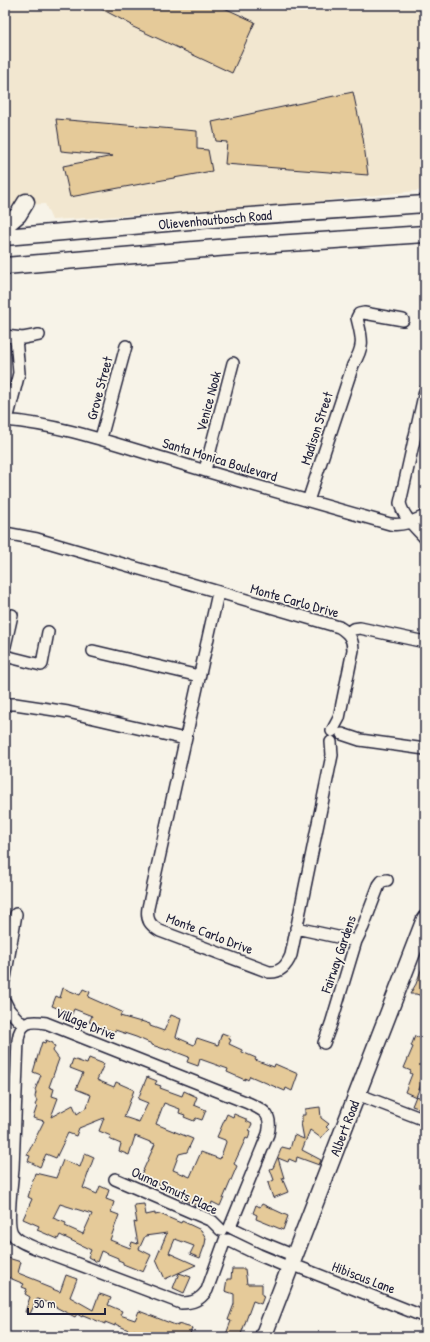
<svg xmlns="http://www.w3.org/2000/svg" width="430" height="1342" font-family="'Patrick Hand',sans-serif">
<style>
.built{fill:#f2e7d0}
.building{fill:#e5ca99;stroke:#22223b;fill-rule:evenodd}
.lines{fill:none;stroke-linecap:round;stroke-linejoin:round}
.street-casing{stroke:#22223b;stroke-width:14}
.secondary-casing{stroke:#22223b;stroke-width:19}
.street{stroke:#f7f3e8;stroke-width:11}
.secondary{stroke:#f7f3e8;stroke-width:16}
.labels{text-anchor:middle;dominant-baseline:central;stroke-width:3.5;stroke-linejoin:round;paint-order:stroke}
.street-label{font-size:14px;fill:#22223b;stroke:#f7f3e8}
</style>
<rect width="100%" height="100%" fill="#f7f3e8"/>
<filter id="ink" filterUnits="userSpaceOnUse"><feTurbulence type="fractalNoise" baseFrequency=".025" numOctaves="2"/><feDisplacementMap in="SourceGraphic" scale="8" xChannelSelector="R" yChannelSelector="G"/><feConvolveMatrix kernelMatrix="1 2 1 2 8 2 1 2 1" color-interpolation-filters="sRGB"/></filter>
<g filter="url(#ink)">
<path class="built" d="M5 5H414L425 8V190L256 208 52 220 45 204 10 206 5 178Z"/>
<path class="building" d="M94 5H218L255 22 232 73 131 26 132 25Z
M353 92 363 138 368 175 225 164 227 142 216 141 212 122Z
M56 119 197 131V149L208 150 212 171 70 197 63 166 113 156 61 151Z
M424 962H425V997L416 994H410L416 984Z
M63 988 80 995 83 989 90 992 88 997 122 1012 120 1016 141 1022V1021L150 1024V1026L164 1031 171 1015 181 1019 176 1037 194 1045 197 1038 218 1045 222 1033 230 1036 229 1039 231 1040 229 1044 242 1050V1052L256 1058 255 1060 274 1067 275 1064 298 1074 292 1091 286 1088 285 1091 250 1076 248 1080 245 1078V1080L227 1072 228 1069 200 1059 198 1066 187 1062 189 1057 168 1049 167 1050 152 1045V1044L136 1037 115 1030 114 1032 89 1022 92 1016 74 1009 72 1014 52 1006 56 996 60 998Z
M415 1036 425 1040V1061L422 1069 425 1070 420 1081 422 1082 416 1097 405 1092 412 1074 410 1073 411 1071 404 1068 413 1047 411 1046Z
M46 1040 53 1043V1045L55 1046 53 1051 59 1059 49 1087 54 1089 52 1096 58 1098 51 1117 73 1105 77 1114 87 1107 91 1095 76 1089 83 1073 70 1068 73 1059 87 1064 89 1058 104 1064 97 1080 114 1087 116 1082 134 1090 124 1117 139 1122 148 1103 138 1099 147 1077 157 1081 155 1084 161 1086 160 1088 182 1096 184 1091 197 1097 194 1105 206 1110 202 1120 196 1118 194 1121 184 1117 185 1115 179 1113 180 1109 164 1103 156 1124 193 1139 187 1152 179 1154 173 1170 190 1177 201 1152 220 1159 226 1142 225 1140 217 1137 227 1114 233 1117 234 1114 246 1119V1121L252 1124 249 1130 251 1131 248 1139 246 1138 234 1164 237 1166 220 1206 212 1202 211 1206 198 1200 196 1205 182 1199 185 1191 168 1185 167 1187 158 1184 159 1183 141 1175 155 1144 135 1136 129 1155 119 1151 121 1144 109 1139 111 1136 99 1131 104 1118 79 1128 76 1136 68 1133 56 1158 46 1154 40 1167 28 1161 30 1156 27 1155 44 1121 33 1118 37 1106 35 1105 37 1101 35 1097 36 1092 35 1090 41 1075 33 1072 42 1042 45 1043Z
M416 1096 425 1099 421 1109 412 1106Z
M320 1107 321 1118 329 1124 326 1127 329 1129 321 1138 310 1130 302 1150 321 1160 319 1165 297 1157 296 1162 289 1159 288 1162 278 1158 284 1178H282L288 1192 273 1198 268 1183 274 1180 270 1169 273 1168 282 1147 290 1149 294 1135 304 1139 301 1123H302V1115H305V1109Z
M85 1153 94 1157 83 1188 97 1194 100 1186 109 1190 106 1199 114 1202 111 1212 119 1215 110 1240 130 1248 132 1242 138 1244 134 1222 137 1223 134 1205 144 1204 146 1215 155 1213V1215L160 1214 181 1223 182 1221 201 1230 206 1238 205 1244 200 1258 190 1254 194 1246 175 1239 169 1253 196 1265 165 1279 156 1259 167 1233 145 1236 139 1249 151 1255 143 1272 123 1264V1262L118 1260V1258L101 1251 97 1262 88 1257 91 1250 60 1235 58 1239 37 1230 39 1226 23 1219 32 1199 28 1197 35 1173 56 1178 63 1160 80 1167ZM60 1204 92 1214 83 1234 65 1226 66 1223 53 1218Z
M262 1204 288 1216 283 1230 256 1219 257 1215 253 1213 256 1205 260 1207Z
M5 1257 21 1262 18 1273 41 1282 40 1284 60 1292 66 1275 77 1279 70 1297 93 1310 99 1294 103 1295 111 1298 108 1305 122 1311 120 1315 135 1320 139 1311 178 1326V1324L192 1328 189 1337H151L134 1330 133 1332 115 1324V1326L105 1322V1324L83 1315 82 1317 77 1314 75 1317 48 1303 37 1299 30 1314 25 1312 30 1297 25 1294 27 1289 22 1287 24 1284 5 1276Z
M232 1269H245L247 1284H262V1295L264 1296 261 1304 253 1301 240 1337H225L231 1321 228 1320 234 1304V1294L225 1291 227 1279H231Z
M179 1273 191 1277 184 1293 173 1288Z"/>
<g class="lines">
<defs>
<path id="street" d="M5 336 23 338 39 335
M425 391 400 503C403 517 416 528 425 538
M5 420C62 425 112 443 166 459 241 482 315 503 390 524 403 526 414 521 425 516
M7 420 19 373 16 338
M101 438 126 346
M205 470 233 363
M308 501 353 365C365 345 362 339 357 318L359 314 364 313 403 320
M5 533 37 539 339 627C349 633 353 639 353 650L339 718 332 731
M218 593 148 908C146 920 150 925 160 931L269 972C281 973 287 965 291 955L332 755 331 742
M348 633 353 629 360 628 425 642
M5 646 12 615
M93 651 199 676
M5 656 41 665 42 664 48 632
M5 704H15L68 712 185 739
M342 734 360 740 425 749
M296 928 356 941
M5 978 16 914
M5 1002 9 1010 23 1025
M324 1043 331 1024 356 941 363 927 379 885 382 881 387 880
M357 1094 425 1120
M115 1179 212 1221 221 1230
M232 1228 263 1243 295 1256
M225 1240 207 1290C200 1300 193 1303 181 1303L38 1249C29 1245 17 1242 12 1233 6 1222 12 1183 13 1169 15 1126 16 1083 18 1040 20 1022 30 1020 46 1023L248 1103C264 1110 273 1114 268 1134L230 1227
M228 1240 259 1255 290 1268
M291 1264 425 1317"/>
<path id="secondary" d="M5 226 18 215 26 202
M5 237 236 217 425 204
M5 266 229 247 425 234
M263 1337 425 919"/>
</defs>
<use href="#street" class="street-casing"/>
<use href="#secondary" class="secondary-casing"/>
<use href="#street" class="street"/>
<use href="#secondary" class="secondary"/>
</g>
</g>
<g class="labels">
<g class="street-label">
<text transform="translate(215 219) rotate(-5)">Olievenhoutbosch Road</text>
<text transform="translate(99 388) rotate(-75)">Grove Street</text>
<text transform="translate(208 401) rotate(-75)">Venice Nook</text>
<text transform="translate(316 428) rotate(-72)">Madison Street</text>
<text transform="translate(220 459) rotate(17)">Santa Monica Boulevard</text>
<text transform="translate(295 600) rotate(16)">Monte Carlo Drive</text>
<text transform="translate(210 933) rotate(21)">Monte Carlo Drive</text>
<text transform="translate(338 954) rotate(-71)">Fairway Gardens</text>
<text transform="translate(86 1023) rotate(22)">Village Drive</text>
<text transform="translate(344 1128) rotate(-69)">Albert Road</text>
<text transform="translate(175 1190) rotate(25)">Ouma Smuts Place</text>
<text transform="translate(364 1277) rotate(21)">Hibiscus Lane</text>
</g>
</g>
<rect width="430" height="1342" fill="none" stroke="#f7f3e8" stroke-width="20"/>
<rect x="10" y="10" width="410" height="1322" fill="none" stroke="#22223b" stroke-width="1.5" filter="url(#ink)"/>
<path d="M28 1308v6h77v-6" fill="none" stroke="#22223b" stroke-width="2"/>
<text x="34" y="1308" font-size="12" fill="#22223b" stroke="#f7f3e8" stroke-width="3" paint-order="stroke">50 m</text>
</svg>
